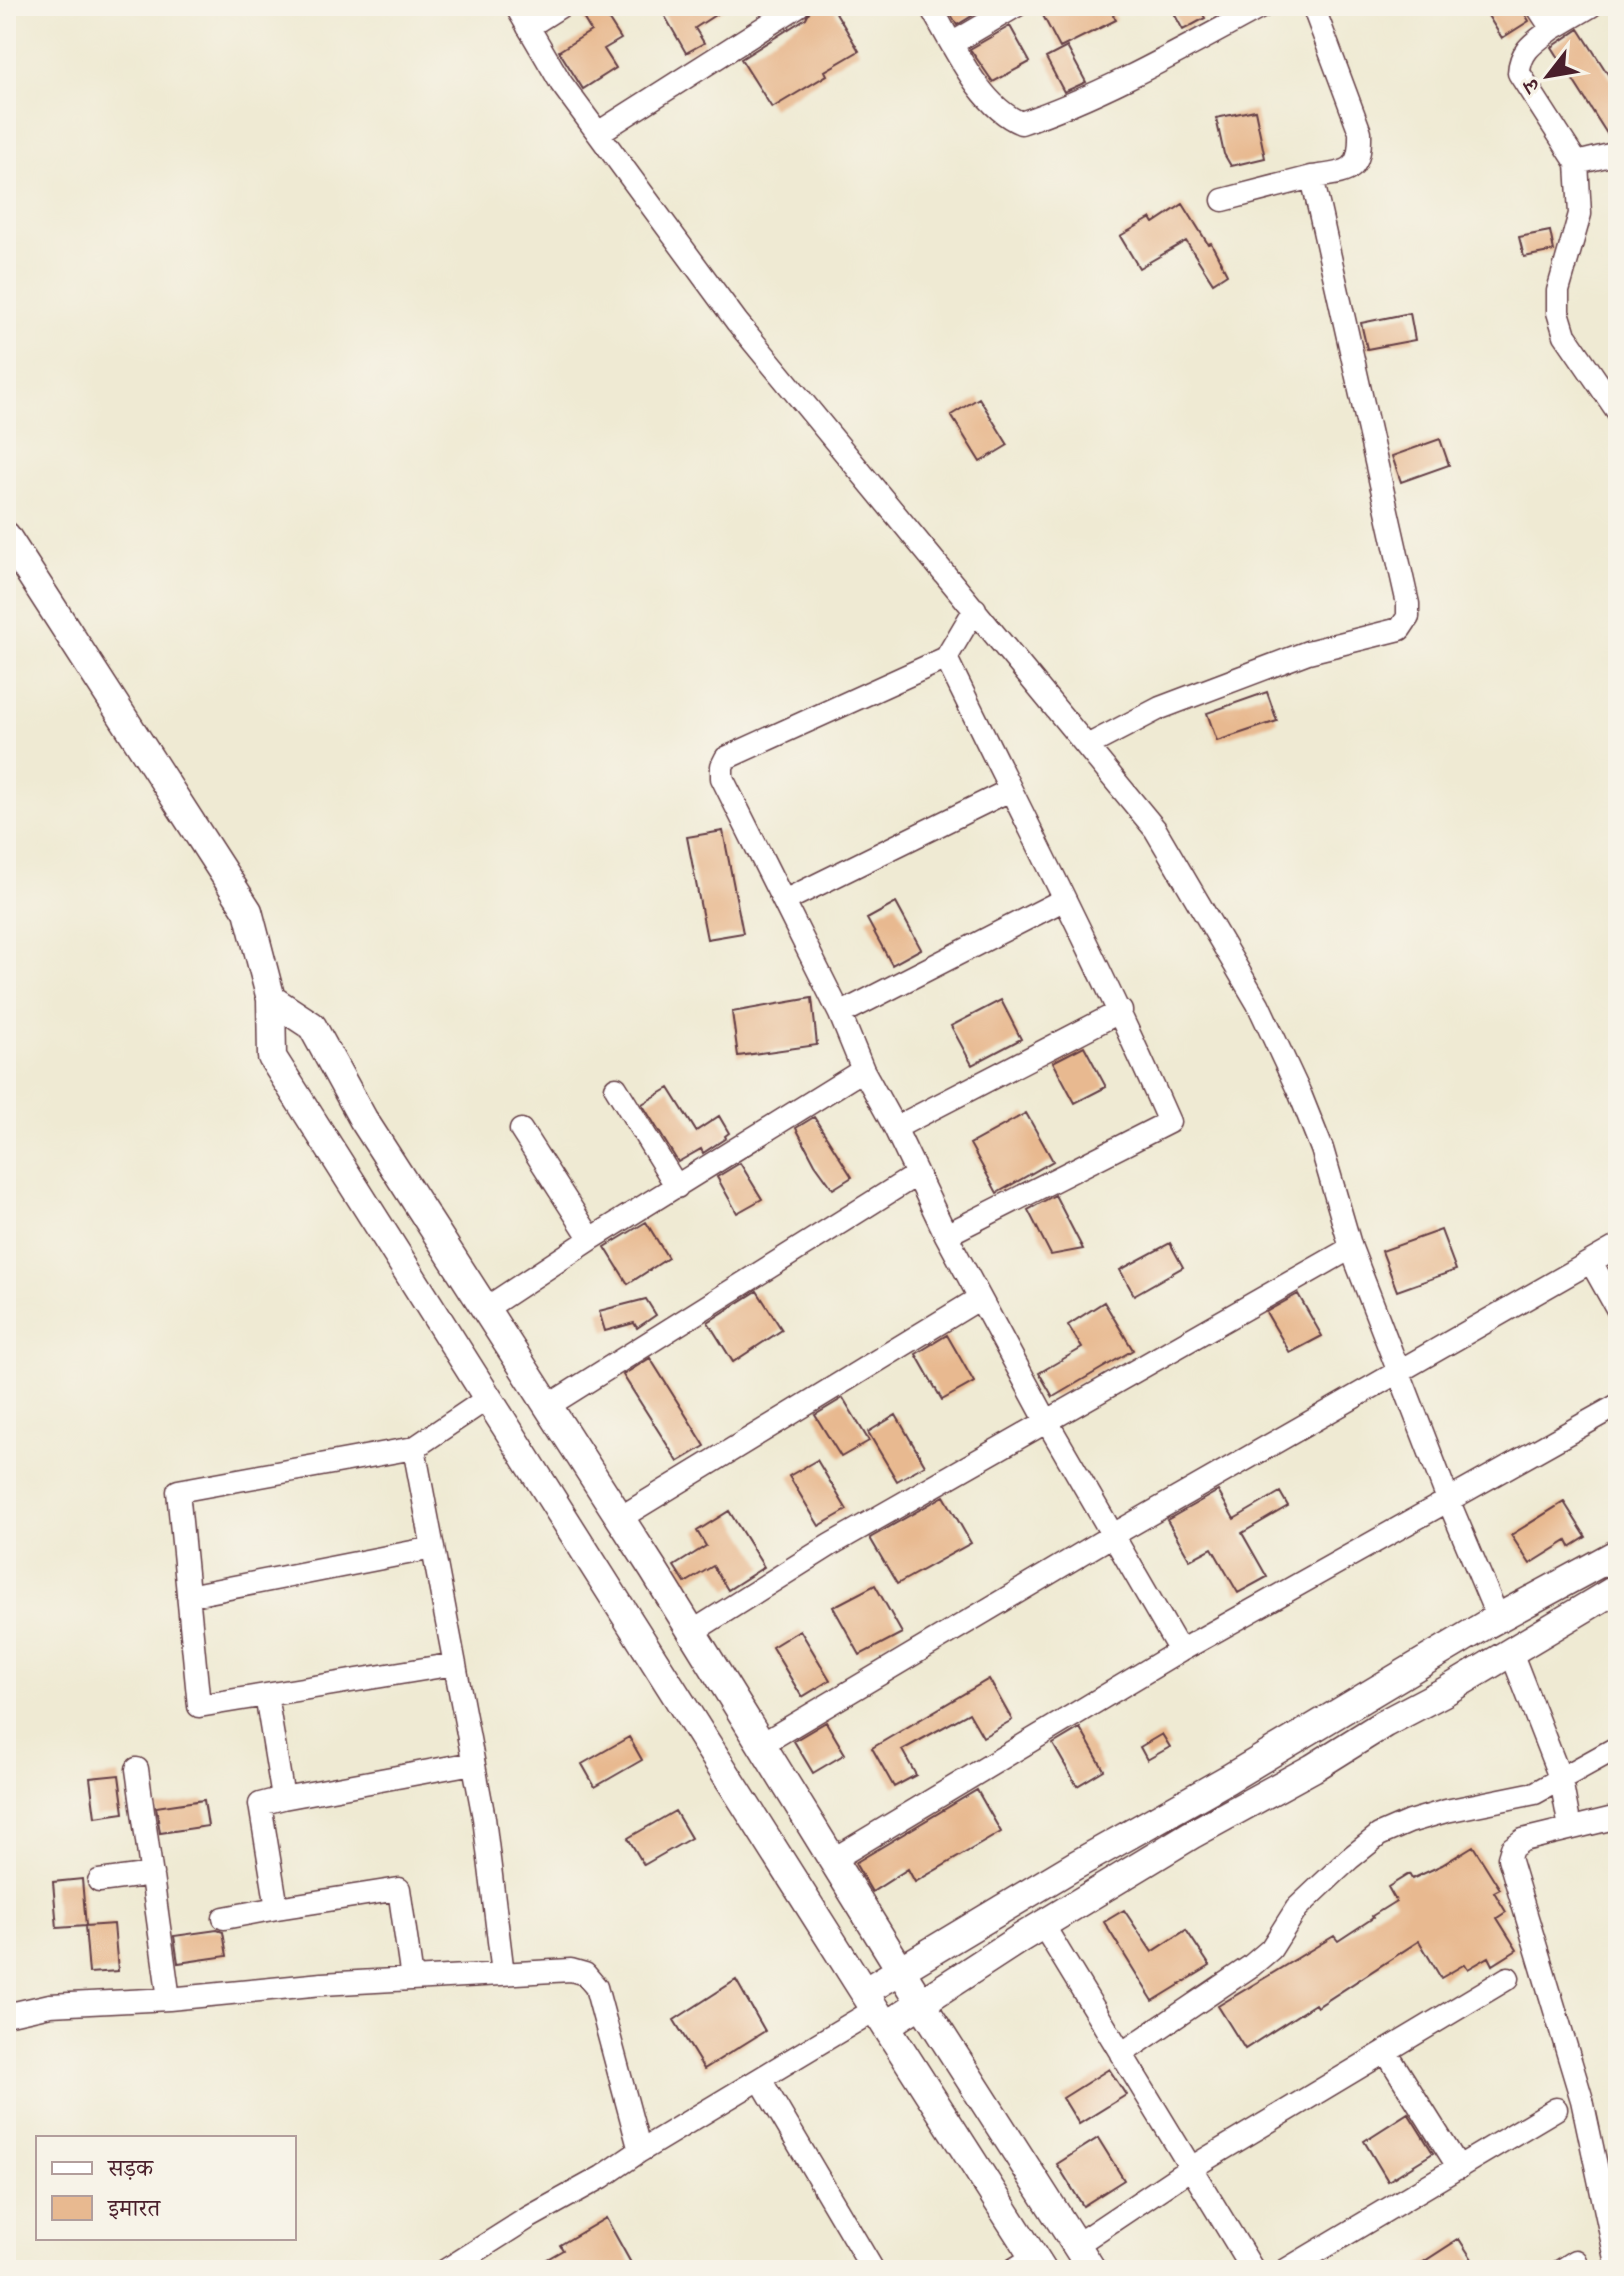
<svg xmlns="http://www.w3.org/2000/svg" width="1624" height="2276" font-family="'IM FELL French Canon','Noto Serif Devanagari',serif">
<style>
.building{fill:#e8b990}
.lines{fill:none;stroke-linecap:round;stroke-linejoin:round}
.minor-casing{stroke:#633d44;stroke-width:25}
.tertiary-casing{stroke:#633d44;stroke-width:31}
.minor{stroke:#fff;stroke-width:22}
.tertiary{stroke:#fff;stroke-width:28}
</style>
<rect width="100%" height="100%" fill="#f7f3e8"/>
<filter id="ink" filterUnits="userSpaceOnUse"><feTurbulence type="fractalNoise" baseFrequency=".0125" numOctaves="2"/><feDisplacementMap in="SourceGraphic" scale="16" xChannelSelector="R" yChannelSelector="G"/><feConvolveMatrix kernelMatrix="1 2 1 2 8 2 1 2 1" color-interpolation-filters="sRGB"/></filter>
<filter id="wash" filterUnits="userSpaceOnUse"><feTurbulence type="fractalNoise" baseFrequency=".006" numOctaves="4" result="noise"/><feDisplacementMap in="SourceGraphic" scale="32" xChannelSelector="R" yChannelSelector="G"/><feGaussianBlur stdDeviation="1.8" result="paint"/><feColorMatrix in="noise" values="0 0 0 0 0 0 0 0 0 0 0 0 0 0 0 0 0 1.4 0 .05"/><feComposite in="paint" operator="in"/></filter>
<g filter="url(#wash)">
<rect width="100%" height="100%" fill="#efead3"/>
<g id="blocks">
<path class="building" d="M576 6H600L621 39 604 49 616 68 583 89 559 51 591 31Z
M659 6H729L695 28 704 43 686 53Z
M812 6H832L859 51 825 71 827 75 772 108 741 59 806 18Z
M946 6H988L957 25Z
M1038 6H1108L1116 20 1060 48Z
M1170 6H1198L1205 18 1183 30Z
M1482 6H1520L1529 21 1502 38Z
M1010 26 1030 62 993 82 970 49Z
M1579 29 1618 90V139L1611 140 1552 47Z
M1067 47 1086 82 1064 92 1046 58Z
M1255 110 1265 158 1231 166 1224 154 1216 118Z
M1183 204 1208 244 1211 243 1227 274 1213 283 1186 241 1139 268 1120 236 1151 218 1154 223Z
M1550 231 1554 251 1524 257 1519 237Z
M1410 313 1415 340 1367 349 1361 323Z
M979 398 1008 445 980 462 951 415Z
M1440 439 1449 465 1401 482 1392 456Z
M1267 692 1277 721 1217 741 1207 713Z
M723 831 743 933 707 939 687 837Z
M896 903 921 949 892 965 867 919Z
M812 998 817 1045 738 1056 732 1012Z
M1001 1000 1021 1039 972 1065 951 1026Z
M1084 1046 1106 1087 1075 1103 1053 1062Z
M669 1088 696 1131 719 1116 729 1133 725 1136 726 1138 703 1153 701 1149 678 1162 642 1104Z
M1026 1113 1053 1161 997 1193 970 1144Z
M814 1117 852 1177 833 1189 815 1164 796 1128Z
M740 1163 762 1199 737 1213 717 1177Z
M1055 1195 1083 1249 1051 1255 1028 1210Z
M646 1222 668 1258 628 1284 605 1247Z
M1441 1230 1456 1270 1397 1291 1382 1251Z
M1170 1243 1183 1267 1134 1295 1120 1270Z
M757 1291 782 1330 733 1362 708 1322Z
M1298 1294 1322 1336 1290 1353 1266 1312Z
M646 1299 656 1315 637 1328 634 1323 605 1331 599 1311Z
M1104 1302 1133 1350 1053 1397 1039 1373 1082 1348 1068 1325Z
M947 1335 974 1382 942 1400 916 1354Z
M650 1358 705 1446 678 1462 623 1375Z
M843 1398 869 1441 841 1457 815 1415Z
M896 1415 925 1465 897 1481 868 1432Z
M817 1460 847 1510 819 1526 789 1476Z
M1218 1491 1234 1519 1280 1492 1288 1506 1242 1533 1267 1577 1238 1593 1212 1548 1190 1560 1167 1520Z
M944 1496 971 1543 897 1584 870 1538Z
M1564 1502 1586 1537 1570 1547 1567 1541 1530 1564 1511 1535Z
M729 1511 764 1567 728 1590 713 1566 685 1583 674 1566 706 1546 697 1531Z
M875 1585 902 1633 860 1655 833 1607Z
M800 1630 830 1680 802 1697 772 1647Z
M989 1679 1012 1720 983 1737 969 1713 902 1750 916 1775 894 1787 872 1748Z
M826 1722 845 1754 813 1773 794 1741Z
M1080 1728 1104 1770 1077 1786 1053 1744Z
M1162 1734 1170 1747 1147 1760 1140 1747Z
M629 1737 642 1760 595 1787 582 1764Z
M119 1775 124 1813 95 1817 90 1778Z
M977 1790 1001 1832 915 1882 908 1869 872 1892 855 1863Z
M204 1800 208 1826 160 1833 156 1807Z
M675 1811 691 1838 644 1865 628 1838Z
M1473 1846 1500 1889 1494 1892 1506 1912 1497 1918 1517 1950 1493 1965 1489 1957 1468 1969 1465 1964 1441 1978 1419 1941 1317 2007 1315 2004 1245 2049 1218 2006 1334 1936 1338 1941 1373 1918 1372 1916 1396 1901 1388 1887 1409 1874 1412 1879 1442 1865Z
M82 1879 86 1926 57 1928 53 1882Z
M1124 1910 1152 1952 1186 1930 1210 1966 1153 2001 1104 1922Z
M114 1924 118 1971 89 1973 85 1926Z
M217 1930 223 1932 227 1956 178 1963 174 1936Z
M736 1980 765 2031 704 2069 674 2020Z
M1109 2069 1126 2095 1079 2124 1063 2098Z
M1408 2113 1433 2153 1388 2181 1364 2141Z
M1098 2138 1124 2180 1083 2206 1057 2164Z
M606 2218 631 2263 619 2270H528L563 2250 560 2245Z
M1459 2239 1479 2270H1411Z"/>
</g>
</g>
<g filter="url(#ink)">
<use href="#blocks" fill-opacity="0" stroke="#633d44" stroke-width="2"/>
<g class="lines">
<defs>
<path id="minor" d="M516 6 561 83 737 322 1155 829 1258 1004 1300 1094 1322 1149 1351 1248 1449 1502 1498 1618
M930 6C953 44 979 106 1021 123 1106 94 1185 48 1263 6
M1537 6 1552 29 1591 6
M528 27 561 6
M1552 29C1535 42 1520 50 1519 73L1577 163
M953 43 1016 6
M598 133 798 6
M1618 153 1577 163 1580 214 1558 291V312L1565 335 1618 412
M1312 177C1348 172 1361 174 1360 132L1313 6
M975 609 946 658 726 758 722 766V778L840 1014 863 1070 895 1128 946 1235 1046 1420 1180 1651
M946 658C1021 812 1100 965 1169 1122L946 1235
M1087 746 1160 708 1308 652 1400 629 1408 617V604L1312 177 1223 200
M784 901 1010 790
M840 1014 1063 900
M616 1088 677 1187
M895 1128 1121 1011
M521 1130 591 1239
M1591 1262 1618 1310
M485 1309 591 1239 863 1070
M488 1398 414 1448 484 1818 503 1974
M548 1406 916 1175
M414 1448 178 1491 199 1706 455 1664
M620 1518 980 1298
M188 1596 433 1548
M692 1632 830 1545 1351 1248
M1511 1652 1561 1780 1570 1828
M266 1695 283 1798 260 1804 277 1908 399 1889 412 1979
M762 1744 1113 1535 1618 1246
M137 1769 169 1999
M283 1798 473 1763
M1618 1817 1523 1840 1512 1848 1509 1858 1582 2100 1618 2268
M834 1859 1180 1651 1618 1405
M99 1881 152 1874
M224 1918 277 1908
M1043 1925 1253 2270
M6 2015 50 2005 169 1999 322 1984 571 1970 585 1974 596 1987 640 2151 602 2177 528 2218 446 2270
M1386 2052 1459 2168
M1121 2054 1251 1966 1271 1949 1297 1908 1349 1859 1379 1835 1409 1822 1446 1811 1535 1793 1618 1747
M760 2079 873 2270
M640 2151 876 2009
M1076 2245 1191 2168 1508 1978
M1013 2270 1034 2257
M1286 2270 1556 2109
M1562 2270 1576 2261"/>
<path id="tertiary" d="M6 536 248 911 271 999 272 1057 864 1992
M271 999 312 1026 363 1119 653 1569 921 2003 1092 2270
M887 2025 1019 1939 1191 1835 1313 1768 1385 1723 1444 1692 1618 1588
M1042 2270 864 1992 1074 1866 1228 1779 1487 1624 1618 1553"/>
</defs>
<use href="#minor" class="minor-casing"/>
<use href="#tertiary" class="tertiary-casing"/>
<use href="#minor" class="minor"/>
<use href="#tertiary" class="tertiary"/>
</g>
</g>
<rect width="1624" height="2276" fill="none" stroke="#f7f3e8" stroke-width="32"/>
<rect x="36" y="2136" width="260" height="104" fill="#f7f3e8" stroke="#b29e9c" stroke-width="2"/>
<rect x="52" y="2162" width="40" height="12" fill="#ffffff" stroke="#b29e9c" stroke-width="2"/>
<text x="108" y="2176" font-size="24" fill="#4a1f2b">सड़क</text>
<rect x="52" y="2196" width="40" height="24" fill="#e8b990" stroke="#b29e9c" stroke-width="2"/>
<text x="108" y="2216" font-size="24" fill="#4a1f2b">इमारत</text>
<g transform="translate(1548 76) rotate(239)" stroke="#f7f3e8" stroke-width="6" paint-order="stroke">
<path d="M0-6L14 30L0 20L-14 30Z" fill="#4a1f2b"/>
<text y="-12" font-size="22" font-weight="bold" text-anchor="middle" fill="#4a1f2b">उ</text>
</g>
</svg>
